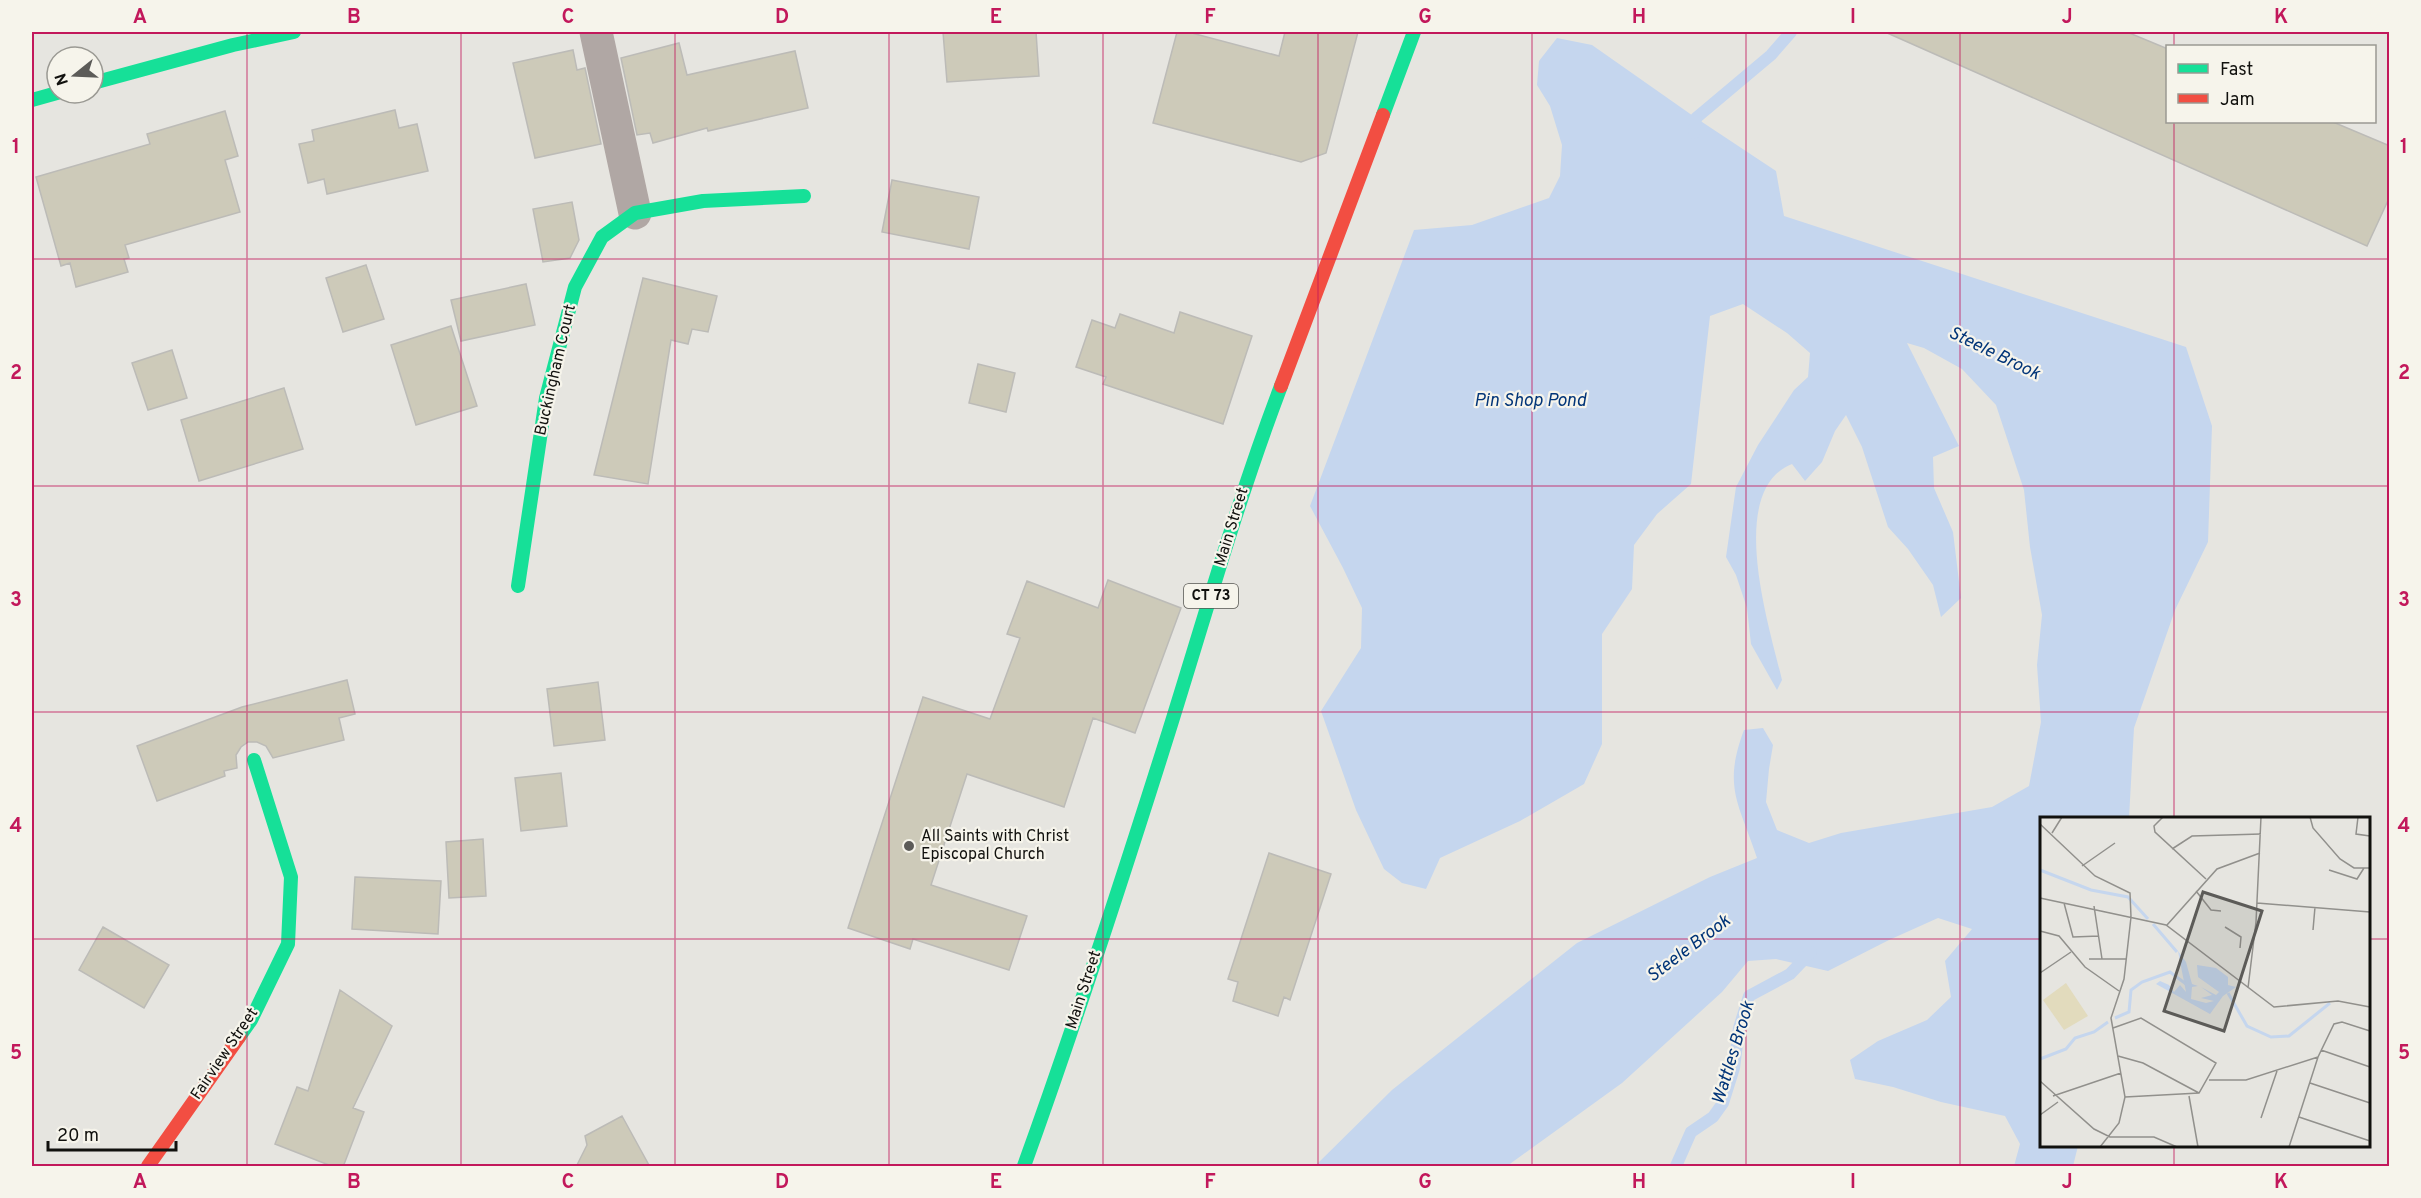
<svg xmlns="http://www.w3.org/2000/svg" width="2421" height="1198" font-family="Overpass,sans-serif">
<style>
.water{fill:#c5d6ee}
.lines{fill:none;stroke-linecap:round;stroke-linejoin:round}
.stream{stroke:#c5d6ee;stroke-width:12}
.building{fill:#cdcab9;stroke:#bcbbb7;stroke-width:1.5}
.street{stroke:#b0a7a4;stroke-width:33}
.fast{stroke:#16e098;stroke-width:14}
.jam{stroke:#f24e42;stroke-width:14}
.grid{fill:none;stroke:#c2185b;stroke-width:1.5;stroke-opacity:0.55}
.poi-dot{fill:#5c5b58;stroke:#f6f4eb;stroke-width:2}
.labels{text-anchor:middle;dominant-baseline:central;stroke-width:4.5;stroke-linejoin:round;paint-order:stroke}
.shield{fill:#f6f4eb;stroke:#565550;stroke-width:1.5}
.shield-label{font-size:15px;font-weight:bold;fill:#11110e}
.street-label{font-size:16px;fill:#11110e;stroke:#f6f4eb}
.poi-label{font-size:16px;fill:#11110e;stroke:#f6f4eb;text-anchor:start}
.water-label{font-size:18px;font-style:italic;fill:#023578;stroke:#f6f4eb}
.inset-river{fill:none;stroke:#c5d6ee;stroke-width:3}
.inset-road{fill:none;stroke:#91908c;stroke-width:1.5}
.view{fill:#5c5b58;fill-opacity:0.15;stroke:#5c5b58;stroke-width:3}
.inset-edge{fill:none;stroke:#11110e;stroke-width:3}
.neatline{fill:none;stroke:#c2185b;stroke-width:2}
.grid-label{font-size:20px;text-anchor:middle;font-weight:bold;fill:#c2185b}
</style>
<rect width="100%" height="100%" fill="#e6e5e0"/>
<path class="water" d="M1557 38 1592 45 1696 118 1776 171 1784 216 2186 347 2212 426 2208 542 2175 610 2134 728 2129 818H2042V1146H2078L2073 1166H2014L2020 1144 2005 1116 1941 1102 1893 1087 1855 1079 1850 1060 1878 1041 1927 1020 1951 997 1945 961 1972 929 1938 918 1889 940 1828 971 1776 959 1748 961 1722 992 1622 1083 1507 1166H1315L1392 1090 1577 943 1710 877 1757 858C1740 805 1722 788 1744 730L1763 728 1773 745 1769 769 1766 802 1777 830 1809 843 1841 833 1992 807 2029 786 2041 722 2037 665 2042 615 2030 547 2024 490 1996 405 1962 369 1924 348 1907 343 1959 446 1933 457 1934 488 1953 532 1961 598 1941 617 1933 585 1908 549 1888 527 1862 447 1846 415 1835 431 1822 462 1805 481 1792 464C1725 491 1770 628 1782 680L1777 690 1751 644 1747 608 1736 575 1726 557 1736 487 1758 445 1794 390 1808 377 1810 353 1787 333 1743 304 1710 316 1691 484 1657 514 1634 545 1632 589 1602 634V744L1584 784 1520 821 1440 858 1426 889 1402 883 1384 869 1356 810 1321 711 1361 648 1362 608 1343 568 1310 506 1414 230 1472 225 1549 198 1560 176 1562 145 1550 106 1537 85 1539 61Z"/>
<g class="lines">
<path class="stream" d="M1694 133 1696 118 1771 55 1791 32
M1676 1166 1691 1132 1713 1117 1723 1103 1734 1068 1739 1028 1749 996 1790 974 1811 952"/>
</g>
<path class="building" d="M943 32H1036L1039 76 947 82Z
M1177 32H1188L1279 56 1285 32H1358L1326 153 1301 162 1153 123Z
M1885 32H2127L2168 49V122H2333L2390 146V196L2367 246Z
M679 43 687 75 795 51 808 108 708 131 707 128 653 143 650 133 637 135 621 58Z
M573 50 577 70 585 68 601 144 535 158 513 63Z
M395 110 399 128 417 124 428 171 327 194 324 179 308 183 299 144 314 141 312 130Z
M225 111 238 156 225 160 240 212 125 245 129 258 124 259 128 272 76 287 70 263 61 266 36 177 150 144 147 134Z
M892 180 979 197 969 249 882 232Z
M572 202 579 240 570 258 543 262 533 209Z
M366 265 384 319 343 332 326 278Z
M643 278 717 296 708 332 692 329 688 344 671 340 648 484 594 475Z
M526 284 535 325 461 341 451 300Z
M1180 312 1252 336 1223 424 1103 384 1106 377 1076 367 1092 320 1115 328 1120 314 1174 333Z
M451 326 477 406 416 425 391 345Z
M172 350 187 398 148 410 132 363Z
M978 364 1015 373 1006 412 969 403Z
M284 388 303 449 199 481 181 420Z
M1108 580 1181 608 1135 733 1093 718 1064 807 967 774 931 885 1027 916 1009 970 913 939 910 949 848 928 923 697 990 719 1020 638 1007 634 1027 581 1098 608Z
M347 680 355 714 339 718 344 740 273 758 266 746 257 742H248L241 747 236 755 237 768 224 771 225 776 157 801 137 746 242 707Z
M598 682 605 740 554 746 547 689Z
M561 773 567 826 521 831 515 778Z
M483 839 486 896 449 898 446 842Z
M1269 853 1331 874 1290 1000 1284 997 1278 1016 1233 1001 1238 982 1228 979Z
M355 877 441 881 438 934 352 929Z
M103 927 169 965 144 1008 79 970Z
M340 990 392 1026 353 1108 364 1112 343 1167H334L275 1144 297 1087 308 1091Z
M622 1116 650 1167H576L587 1145 585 1136Z"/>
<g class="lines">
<path class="street" d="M596 32 635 213"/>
<path class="fast" d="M93 83 233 45 294 32
M32 100 57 93
M1383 115 1414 32
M518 586 546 398 575 287 602 237 635 213 703 201 804 196
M239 1037 251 1020 288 944 291 877 254 760
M1024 1166C1076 1022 1123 877 1169 731 1205 616 1238 499 1281 386"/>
<path class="jam" d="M1281 386 1383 115
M148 1166 239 1037"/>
</g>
<path class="grid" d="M247 32V1166M461 32V1166M675 32V1166M889 32V1166M1103 32V1166M1318 32V1166M1532 32V1166M1746 32V1166M1960 32V1166M2174 32V46M2174 122V818M32 259H2390M32 486H2390M32 712H2390M32 939H2042M2368 939H2390M2174 1146V1166"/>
<circle class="poi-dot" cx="909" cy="846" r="6"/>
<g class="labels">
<rect class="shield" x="1184" y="584" width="54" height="24" rx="4.5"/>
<g class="shield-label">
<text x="1211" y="596">CT 73</text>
</g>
<g class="street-label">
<text transform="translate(556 370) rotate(-77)">Buckingham Court</text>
<text transform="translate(1232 527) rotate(-73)">Main Street</text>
<text transform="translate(1084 990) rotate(-72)">Main Street</text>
<text transform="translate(225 1054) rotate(-56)">Fairview Street</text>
</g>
<g class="poi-label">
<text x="921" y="837">All Saints with Christ<tspan x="921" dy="18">Episcopal Church</tspan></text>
</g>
<g class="water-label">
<text transform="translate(1994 354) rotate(26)">Steele Brook</text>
<text x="1530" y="401">Pin Shop Pond</text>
<text transform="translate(1689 949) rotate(-37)">Steele Brook</text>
<text transform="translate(1734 1053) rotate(-73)">Wattles Brook</text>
</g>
</g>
<g transform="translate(2040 817)">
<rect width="330" height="330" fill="#e6e5e0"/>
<path d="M26 166 48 199 24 213 3 183Z" fill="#e2dbbd"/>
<path d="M138 134 146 145 152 167 158 169 152 170 151 182 166 186 174 184 161 181 172 178 161 170 176 178 179 175 158 160 157 148 176 151 188 160V168L196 170 183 179 170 197 116 167 120 164 129 168 134 175 140 168 146 175Z" fill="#c5d6ee"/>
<path class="inset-river" d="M0 53 51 73 88 80 108 102M113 107 137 135M188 176 207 209 231 220 249 219 290 186M75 201 89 195 91 173 102 165 130 155 146 167M0 242 26 232 35 221 54 215 68 205"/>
<path class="inset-road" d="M123 0 114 9 115 15 166 62M270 0 273 11 300 42 314 51H330M318 0 316 17 330 19M0 7 55 59 90 76 91 100M12 16 22 0M132 32 152 19 221 17M42 49 75 26M289 53 317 62 324 51M156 74 171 93 181 94M0 81 126 108 234 190 298 184 330 190M24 86 33 120 59 119M217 86 330 95M54 89 62 142M127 108 177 52 220 36M185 110 201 120 200 131M273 113 275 90M0 114 19 119 45 150 79 174M49 142H86M0 156 31 135M208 171 216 105 221 0M73 211 101 201 176 246 159 276 85 280M281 233 330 250M78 239 103 246 159 276M169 263H206L278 240M0 264 54 312 70 320H114L137 330M270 266 330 286M13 279 81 256M149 279 158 330M0 298 18 285M259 300 330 324M221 301 237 254M60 330 79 306 85 280 71 201 84 162 91 100M249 330 278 240 294 207 302 205 330 214"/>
<path class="view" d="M163 75 222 94 184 214 124 194Z"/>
<rect width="330" height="330" class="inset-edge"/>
</g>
<rect width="2421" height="1198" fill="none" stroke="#f6f4eb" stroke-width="66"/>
<rect x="2166" y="45" width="210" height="78" fill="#f6f4eb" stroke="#9a9993" stroke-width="1.5"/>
<rect x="2178" y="64" width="30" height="9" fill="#16e098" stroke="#9a9993" stroke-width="1.5"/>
<text x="2220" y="75" font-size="18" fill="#11110e">Fast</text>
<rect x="2178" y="94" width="30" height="9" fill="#f24e42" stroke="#9a9993" stroke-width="1.5"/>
<text x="2220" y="105" font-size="18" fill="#11110e">Jam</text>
<g transform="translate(75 75) rotate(252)"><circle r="28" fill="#f6f4eb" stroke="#9a9993" stroke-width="1.5"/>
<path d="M0-4.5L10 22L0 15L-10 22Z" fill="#5c5b58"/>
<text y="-9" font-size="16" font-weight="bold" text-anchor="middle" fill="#11110e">N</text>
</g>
<path d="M48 1141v9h128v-9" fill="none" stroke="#11110e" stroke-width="3"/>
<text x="57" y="1141" font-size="18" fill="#11110e" stroke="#f6f4eb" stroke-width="4.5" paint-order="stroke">20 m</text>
<rect x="33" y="33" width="2355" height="1132" class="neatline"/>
<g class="grid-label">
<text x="140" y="23">A</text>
<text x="354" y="23">B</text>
<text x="568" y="23">C</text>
<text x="782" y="23">D</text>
<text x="996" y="23">E</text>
<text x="1210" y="23">F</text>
<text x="1425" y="23">G</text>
<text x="1639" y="23">H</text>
<text x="1853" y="23">I</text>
<text x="2067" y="23">J</text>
<text x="2281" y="23">K</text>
<text x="16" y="153">1</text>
<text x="2404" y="153">1</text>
<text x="16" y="379">2</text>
<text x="2404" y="379">2</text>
<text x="16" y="606">3</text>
<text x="2404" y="606">3</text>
<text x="16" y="832">4</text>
<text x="2404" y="832">4</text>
<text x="16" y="1059">5</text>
<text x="2404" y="1059">5</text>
<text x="140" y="1188">A</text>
<text x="354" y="1188">B</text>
<text x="568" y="1188">C</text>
<text x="782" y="1188">D</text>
<text x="996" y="1188">E</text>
<text x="1210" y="1188">F</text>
<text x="1425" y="1188">G</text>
<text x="1639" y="1188">H</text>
<text x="1853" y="1188">I</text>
<text x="2067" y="1188">J</text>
<text x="2281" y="1188">K</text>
</g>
</svg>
